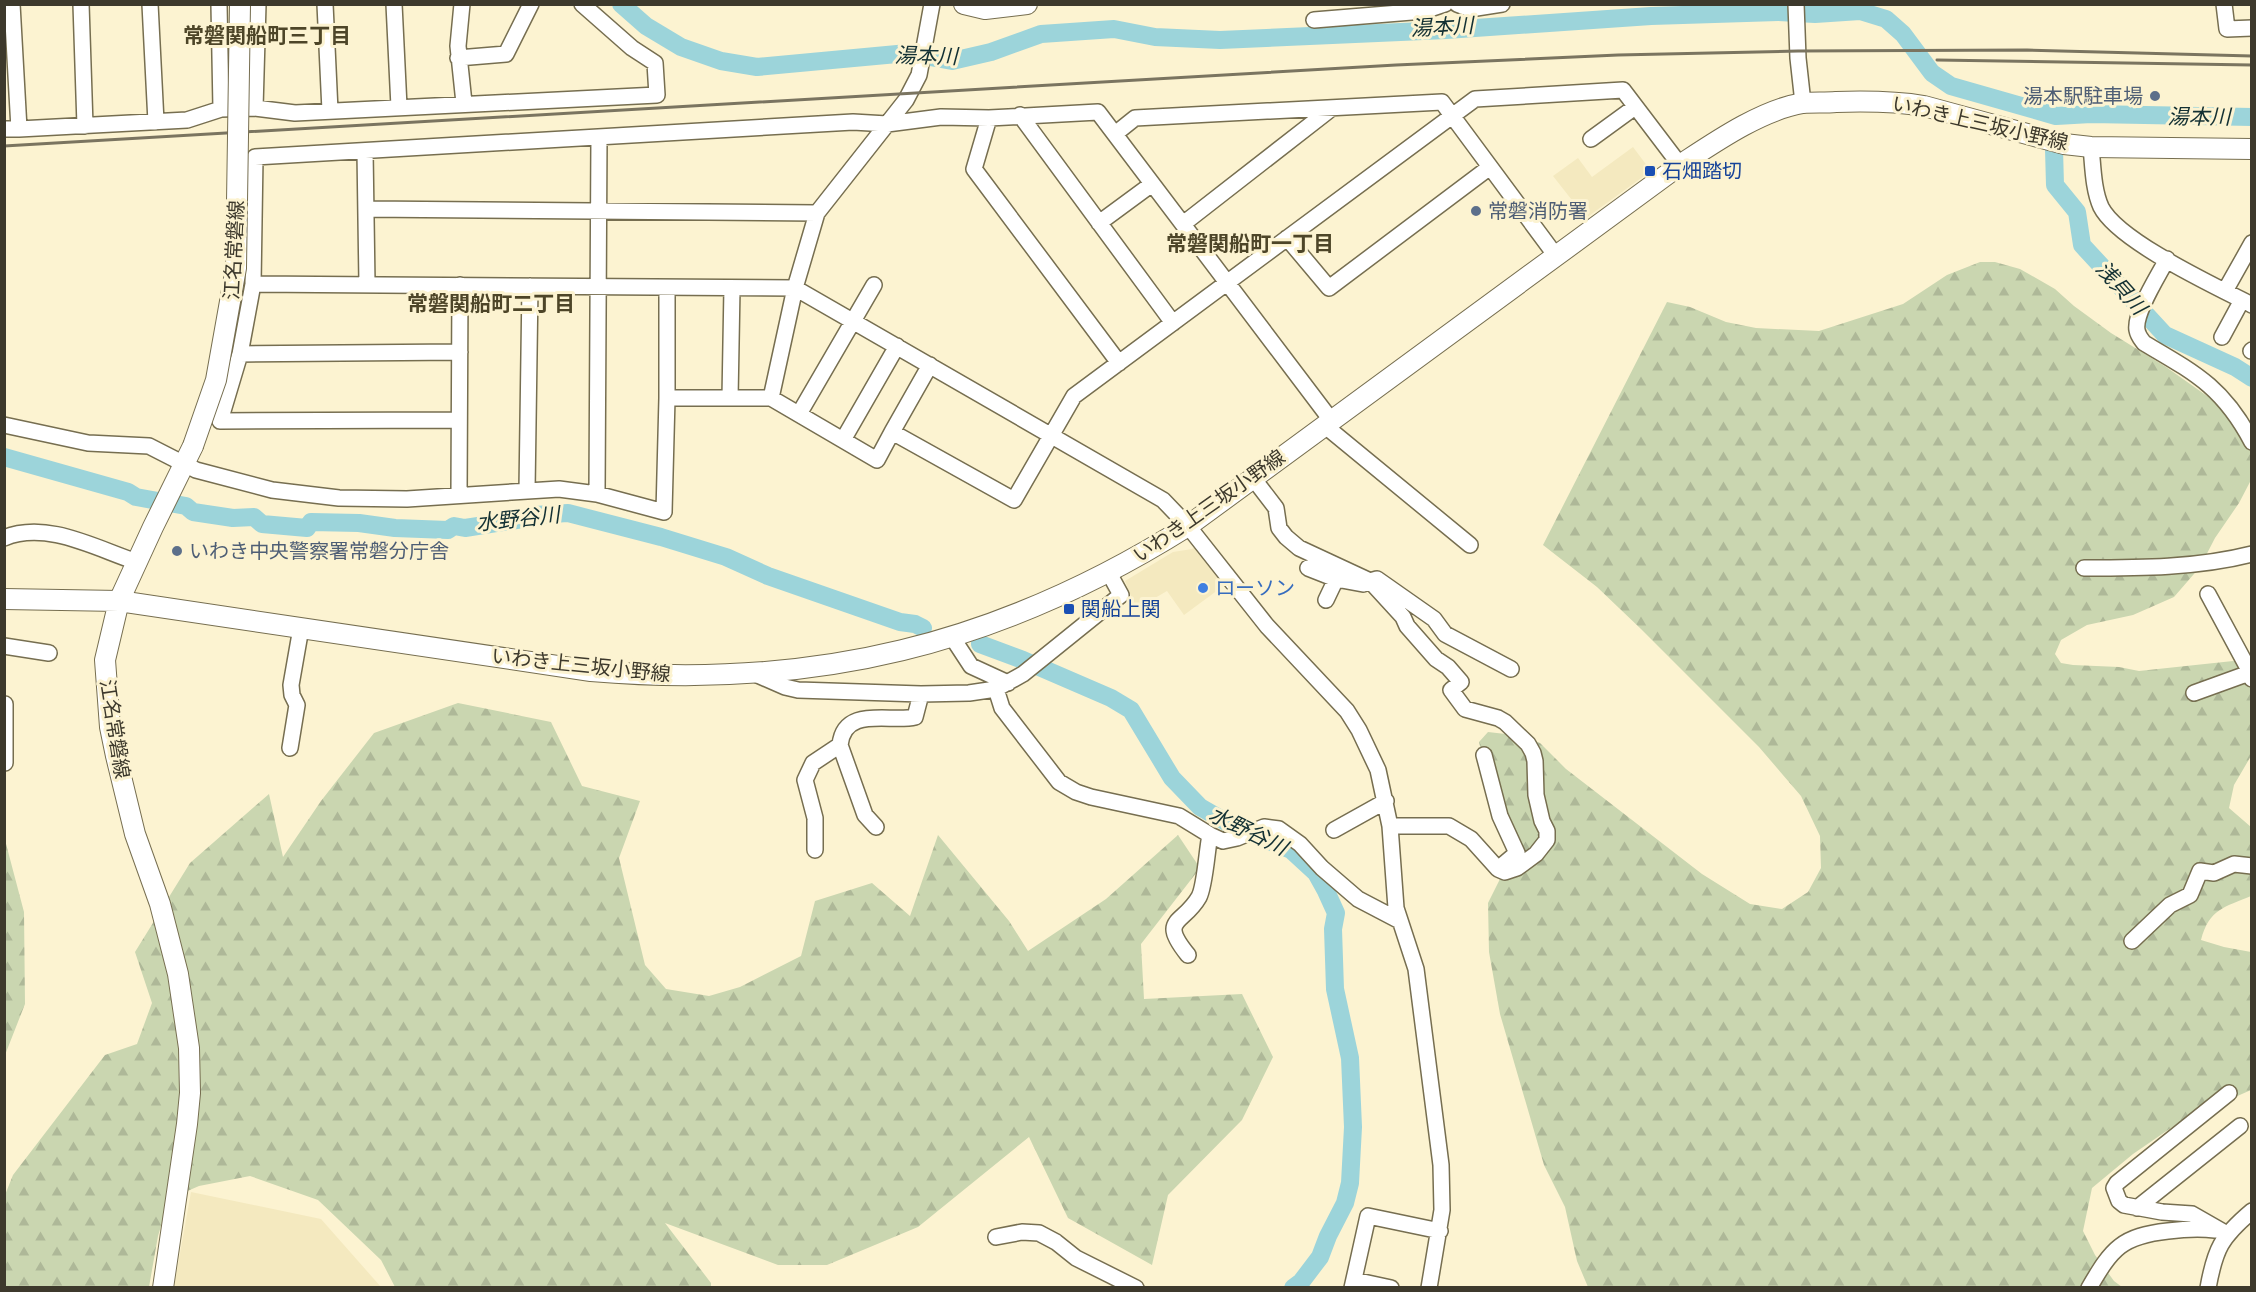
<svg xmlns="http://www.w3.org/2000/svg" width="2256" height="1292" font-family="'DejaVu Sans','Noto Sans JP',sans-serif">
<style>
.built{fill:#f4e9bf}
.forest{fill:url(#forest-firs)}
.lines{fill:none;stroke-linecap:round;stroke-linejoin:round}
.river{stroke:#9cd4da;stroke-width:18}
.minor-casing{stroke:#766e50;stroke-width:18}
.major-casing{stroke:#766e50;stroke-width:22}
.minor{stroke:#fff;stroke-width:15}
.major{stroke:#fff;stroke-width:20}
.rail{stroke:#7a7460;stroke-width:3}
.major-bridge-casing{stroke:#766e50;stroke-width:22;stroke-linecap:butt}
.major-bridge{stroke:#fff;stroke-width:20}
.service-dot{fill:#5c6f8a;stroke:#fcf3d1;stroke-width:2}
.transit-dot{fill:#1a4fb4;stroke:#fcf3d1;stroke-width:2}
.shop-dot{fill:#3f7fe0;stroke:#fcf3d1;stroke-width:2}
.labels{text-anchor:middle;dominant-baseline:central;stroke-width:6;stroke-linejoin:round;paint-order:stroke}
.service-label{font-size:20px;fill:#4e5e75;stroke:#fcf3d1;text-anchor:start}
.street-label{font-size:20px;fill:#3d392c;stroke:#fcf3d1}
.transit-label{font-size:20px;fill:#164399;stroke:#fcf3d1;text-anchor:start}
.shop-label{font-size:20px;fill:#366cbe;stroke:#fcf3d1;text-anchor:start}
.water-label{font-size:21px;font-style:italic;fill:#133033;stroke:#fcf3d1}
.neighbourhood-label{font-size:21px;font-weight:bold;fill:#4d4528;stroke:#fcf3d1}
</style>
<defs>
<pattern id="forest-firs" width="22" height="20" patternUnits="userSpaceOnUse" patternTransform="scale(1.5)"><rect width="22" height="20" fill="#cad6b0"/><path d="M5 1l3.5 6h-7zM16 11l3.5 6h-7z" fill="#aeb898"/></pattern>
</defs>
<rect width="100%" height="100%" fill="#fcf3d1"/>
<path class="built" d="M1633 147 1651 171 1586 218 1553 176 1578 158 1592 177Z
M1197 545 1226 584 1184 615 1167 591 1136 609 1125 581 1173 552 1192 549Z
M191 1192 321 1219 381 1287H174Z"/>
<path class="forest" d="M1980 262H1995L2020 269 2055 289 2074 306 2111 333 2166 367 2251 427V480L2239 503 2215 538 2200 567 2174 597 2133 615 2087 625 2061 640 2055 654 2061 663 2073 665 2119 667 2139 671 2233 661 2251 664V756L2234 785 2229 808 2251 827V896C2225 907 2209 909 2201 940L2224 947 2251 952V1090L2181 1121 2133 1154 2092 1188 2083 1231 2095 1255 2114 1281 2122 1287H1588L1577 1261 1565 1207 1544 1165 1500 1014 1489 952 1488 903 1509 861 1512 833 1504 800 1486 771 1479 742 1488 732 1523 736 1540 743 1566 769 1702 874 1750 904 1782 909 1808 892 1821 868 1820 836 1801 796 1759 747 1641 629 1597 587 1543 545 1667 302 1690 307 1726 322 1756 328 1819 331 1903 304 1947 275Z
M458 703 551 722 582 786 640 801 619 858 645 965 666 989 709 996 740 987 801 956 815 901 872 883 910 916 938 835 1009 921 1028 951 1106 899 1178 835 1200 868 1141 944 1144 999 1242 994 1273 1057 1242 1120 1168 1195 1152 1265 1068 1218 1029 1137 918 1227 827 1265H778L665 1223 711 1283V1287H395L381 1260 318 1200 250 1176 199 1186 169 1199 158 1236 149 1287 5 1288V1195L13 1175 105 1055 137 1044 152 1003 135 952 190 863 269 794 283 857 321 801 374 733Z
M5 840 24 912 25 1004 5 1055Z"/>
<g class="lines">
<path class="river" d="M621 4 646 26 681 47 721 61 757 67 908 53 952 61 991 52 1041 34 1114 29 1155 37 1220 40 1446 30 1651 16 1778 12 1815 14 1860 11 1886 19 1903 34 1932 73 1951 86 2056 116 2091 114 2252 117
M2054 149 2055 185 2077 212 2082 245 2165 335 2235 367 2252 378
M4 457 128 492 136 497 186 506 193 512 233 518 254 517 262 524 307 528 311 522 359 523 395 528 448 530 454 526 465 528 523 519 535 515 568 513 661 537 726 557 768 576 900 622 915 624 923 628
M980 644 1023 660 1111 698 1131 710 1172 778 1200 807 1233 826 1291 850 1316 873 1326 891 1336 913 1333 929 1335 989 1350 1058 1353 1127 1350 1183 1345 1203 1328 1236 1320 1257 1301 1282 1293 1288"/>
<defs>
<path id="minor" d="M81 4 85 126
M150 4 156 122
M325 4 330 111
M394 4 399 107
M462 4 458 46 464 103
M1457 4 1470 9 1502 4
M1796 4 1798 58 1803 103
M2224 4 2227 29 2252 28
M1314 20 1424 11 1445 4
M458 58 506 54 531 4
M255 108 258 4
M221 109 255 108 295 113 657 95 655 63 632 48 582 4
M1020 115 1173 323
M989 118 974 169 1119 363
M4 129H19L12 4
M19 129 187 120 221 109 219 4
M1115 134 1135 118 1442 102 1556 256
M1591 139 1635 107
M2091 147C2093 166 2093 189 2101 207 2118 241 2215 286 2252 305
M365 151 367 284
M366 209 817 213
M1099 223 1152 184
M1183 224 1332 108
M1287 238 1329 288 1490 167
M2167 259C2159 275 2134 313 2137 330 2138 336 2141 339 2144 343 2195 373 2223 387 2252 442
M253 284 795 288 1163 500 1188 526 1267 626 1347 711 1359 730 1378 770 1390 826 1396 908 1416 969 1441 1165 1442 1210 1429 1288
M2225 291 2252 243
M2222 337 2242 300
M2251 351 2252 350
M240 354 460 352
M667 398H771L877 460 892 432 1014 500 1074 396 1475 99 1623 90 1680 165
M730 398 732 288
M771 398 795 288 817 213 906 100 919 75 932 4
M799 414 874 285
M459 420 220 421 240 354 253 284 255 157 853 122 887 124 941 117 989 118 1098 112 1331 420
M4 425 88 443 149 446 196 470 272 490 339 498 407 499 559 489 597 494 664 512 667 398V288
M1324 425 1470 545
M892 432 930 365
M843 440 897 346
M1253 478 1276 508 1279 528 1286 537 1299 548 1370 581 1377 579 1434 619 1445 634 1511 669
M527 490 530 286
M597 494 599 137
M459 495 460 285
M4 538C47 520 97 549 137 562
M1308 568 1336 579
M2084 568C2140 568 2197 568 2252 554
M2208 594 2250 672 2252 679
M1326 600 1336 579 1363 584 1370 581 1403 617 1407 626 1436 659 1448 667 1461 682 1451 690 1465 709 1498 718 1505 722 1528 744 1533 753 1535 761 1536 795 1542 821 1547 831V840L1536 854 1517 868 1505 872 1498 869
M952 637 971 666 1008 683
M4 646 49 653
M753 673 785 687 798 690 921 694 969 693 996 689 1023 674 1121 595 1109 573
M996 689 1002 708 1059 782 1076 792 1091 797 1179 816 1210 835 1223 841 1237 838 1264 827 1279 829 1300 844 1322 868 1358 899 1400 921
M2194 693 2252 672
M5 704V763
M290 748 297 705 292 695 291 685 301 628
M1390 826H1449L1471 839 1498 869 1517 853 1500 816 1484 755
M876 827 865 815 840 745C844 705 891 723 915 717L921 694
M1334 830 1386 801
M815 850V818L805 780 813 763 840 745
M2132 941 2170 905 2190 895 2200 871 2214 873 2234 864 2252 866
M1188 955C1158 918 1183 925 1199 897 1205 886 1207 849 1210 835
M2137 1208 2240 1126
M2227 1234 2192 1214 2162 1212 2124 1205 2119 1201 2114 1188 2117 1183 2229 1093
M996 1237 1022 1232 1039 1233 1056 1242 1076 1258 1136 1288
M1354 1280 1391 1288
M1352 1288 1368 1216 1440 1231
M2089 1288C2112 1248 2122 1236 2168 1231 2184 1229 2198 1228 2215 1230
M2208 1288C2215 1249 2221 1237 2252 1211"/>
<path id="major" d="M964 4 985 9 1027 4
M4 599 119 601 591 671C813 690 999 645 1188 526L1680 165C1715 142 1761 110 1803 103 1814 102 1825 103 1836 102 1866 101 1894 101 1924 106L2064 144 2091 147 2252 149
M163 1288 187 1124 190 1093 189 1048 178 974 160 904 135 834 116 756 110 727 105 660 119 601 153 527 193 446"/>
</defs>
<use href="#minor" class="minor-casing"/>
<use href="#major" class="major-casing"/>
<use href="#minor" class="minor"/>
<use href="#major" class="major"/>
<path class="rail" d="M1937 60 2252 65
M4 146 1396 65 1618 55 1798 51 2027 50 2252 56"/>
<defs>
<path id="major-bridge" d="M193 446 216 380 236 268 240 4"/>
</defs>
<use href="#major-bridge" class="major-bridge-casing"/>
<use href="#major-bridge" class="major-bridge"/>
</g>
<g class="service-dot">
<circle cx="2155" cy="96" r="6"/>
<circle cx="1476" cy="211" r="6"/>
<circle cx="177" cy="551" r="6"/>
</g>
<g class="transit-dot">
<rect x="1644" y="165" width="12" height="12" rx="3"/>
<rect x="1063" y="603" width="12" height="12" rx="3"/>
</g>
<circle class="shop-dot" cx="1203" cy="588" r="6"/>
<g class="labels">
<g class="service-label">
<text x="2143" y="96" text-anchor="end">湯本駅駐車場</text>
<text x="1488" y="211">常磐消防署</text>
<text x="189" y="551">いわき中央警察署常磐分庁舎</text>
</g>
<g class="street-label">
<text transform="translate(1980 123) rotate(13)">いわき上三坂小野線</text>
<text transform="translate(234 250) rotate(-87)">江名常磐線</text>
<text transform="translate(1209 506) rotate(-35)">いわき上三坂小野線</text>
<text transform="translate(581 665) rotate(6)">いわき上三坂小野線</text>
<text transform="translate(115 729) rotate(81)">江名常磐線</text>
</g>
<g class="transit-label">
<text x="1662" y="171">石畑踏切</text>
<text x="1081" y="609">関船上関</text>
</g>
<g class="shop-label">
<text x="1215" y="588">ローソン</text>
</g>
<g class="water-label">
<text transform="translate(1442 27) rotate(-3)">湯本川</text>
<text transform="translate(926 56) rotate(1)">湯本川</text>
<text x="2199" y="117">湯本川</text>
<text transform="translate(2121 288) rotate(48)">浅貝川</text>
<text transform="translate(518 519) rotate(-6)">水野谷川</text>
<text transform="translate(1248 831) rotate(26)">水野谷川</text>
</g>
<g class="neighbourhood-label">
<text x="267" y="36">常磐関船町三丁目</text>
<text x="1250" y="244">常磐関船町一丁目</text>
<text x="491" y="304">常磐関船町二丁目</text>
</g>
</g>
<rect width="2256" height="1292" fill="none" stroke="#3d392c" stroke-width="12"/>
</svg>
